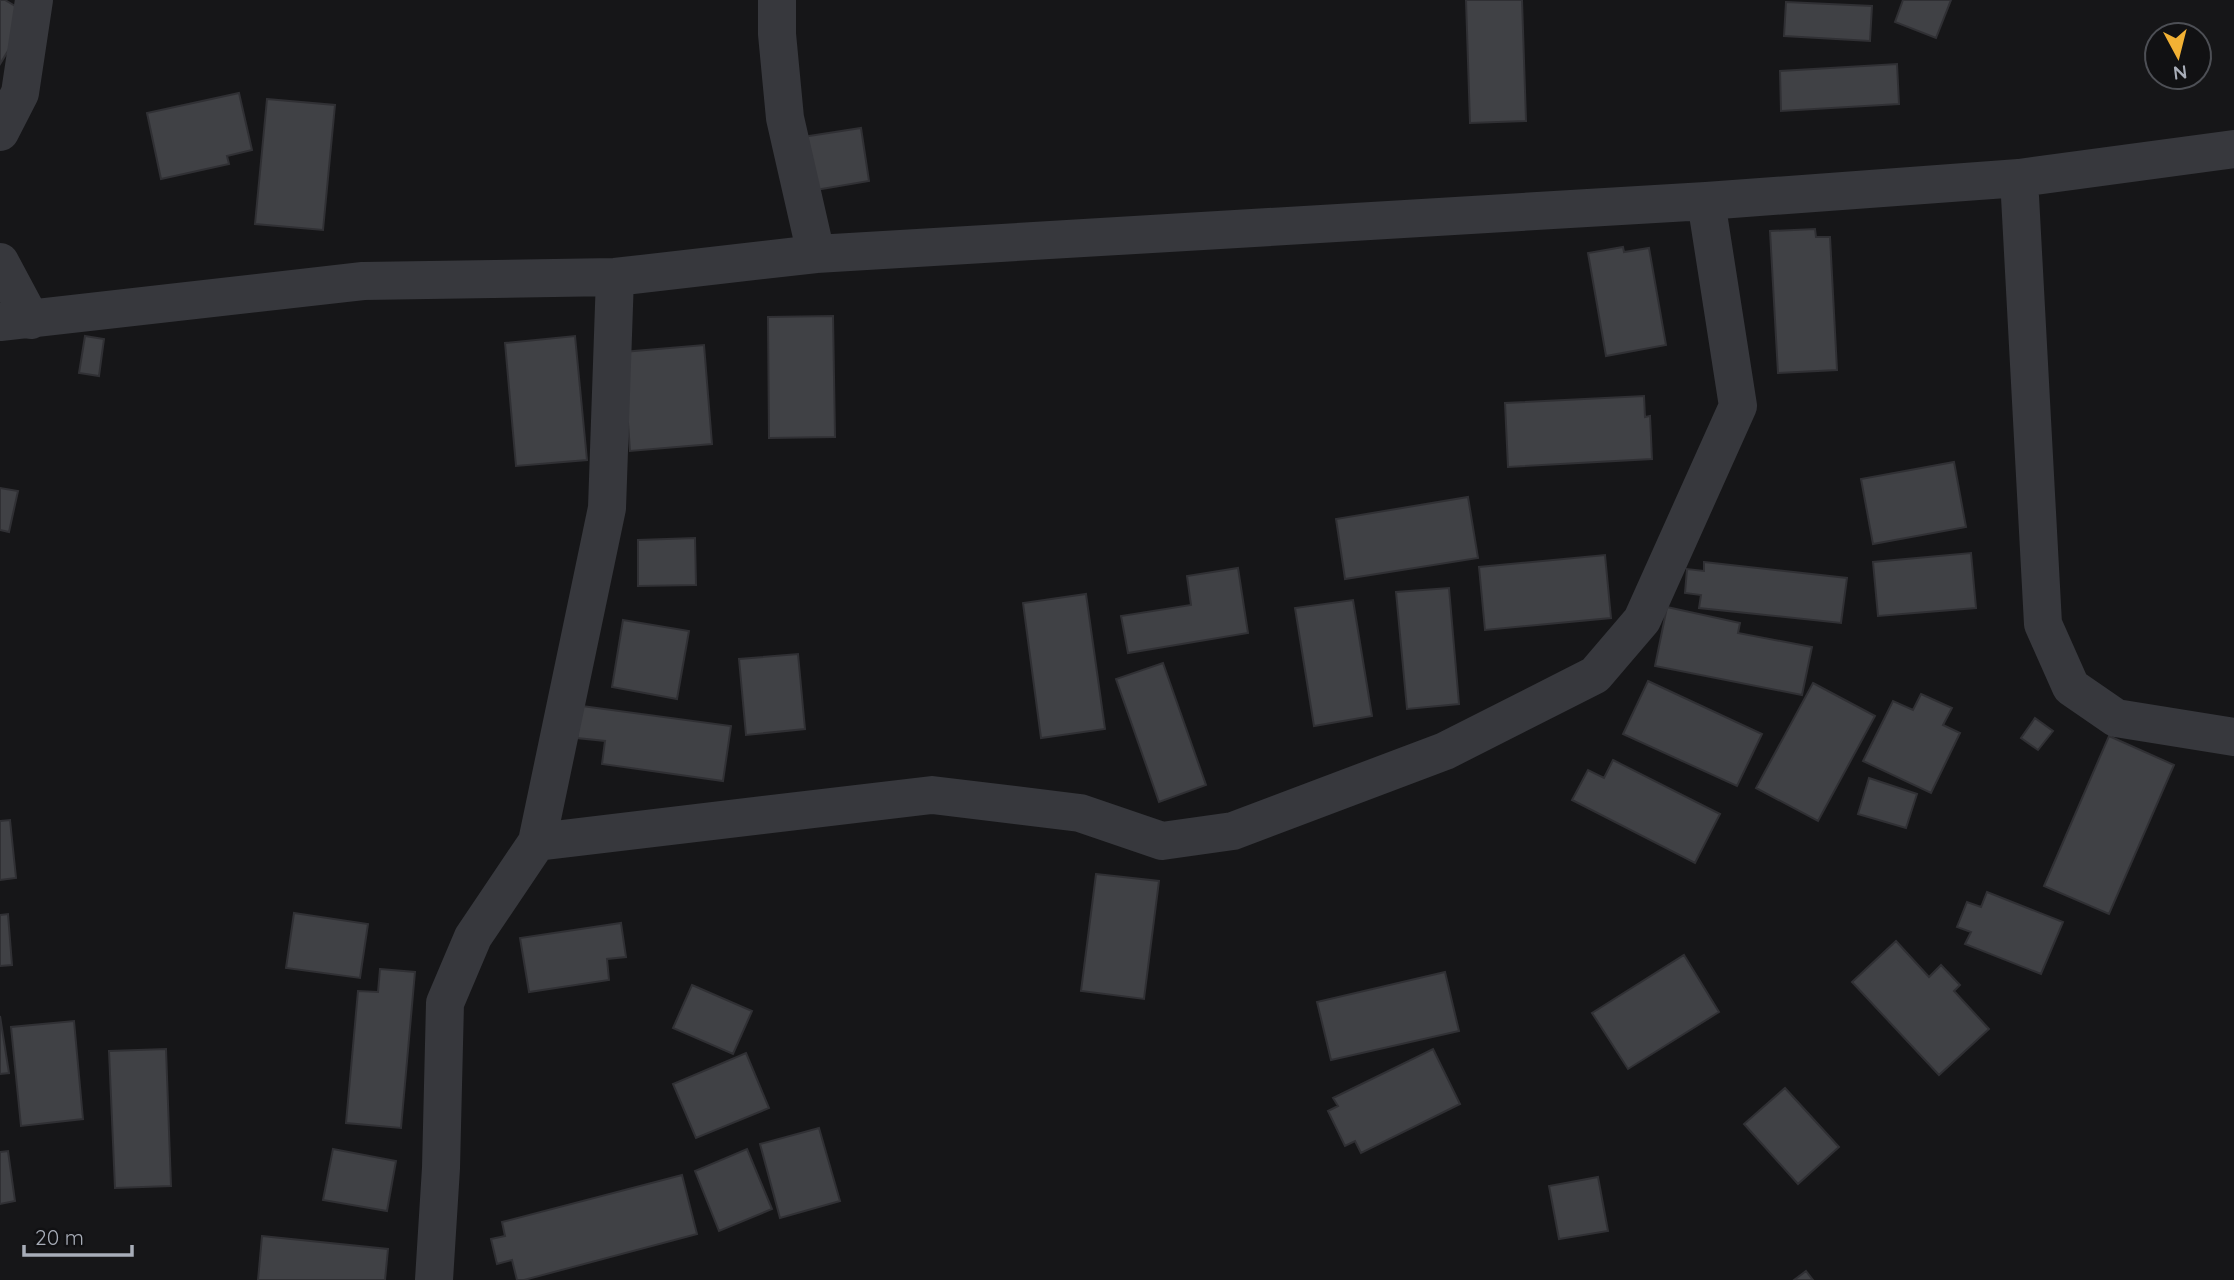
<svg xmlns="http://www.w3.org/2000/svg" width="2234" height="1280" font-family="Quicksand,sans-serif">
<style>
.building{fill:#404145;stroke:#303034;stroke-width:2}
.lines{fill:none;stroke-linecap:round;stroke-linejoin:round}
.street{stroke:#37383d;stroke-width:38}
</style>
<rect width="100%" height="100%" fill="#161618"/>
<path class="building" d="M0 0H5L30 15 0 64Z
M1466 0H1522L1526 121 1470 123Z
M1903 0H1951L1936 38 1895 22Z
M1786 2 1872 6 1870 41 1784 36Z
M1897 64 1899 104 1781 111 1780 71Z
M239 93 252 150 227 156 229 164 161 179 147 113Z
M267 99 335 105 323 230 255 224Z
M861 128 869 181 792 194 783 140Z
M1815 229 1816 237H1830L1837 370 1778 373 1770 231Z
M1623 247 1624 252 1649 248 1666 345 1606 356 1588 253Z
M833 316 835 437 769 438 768 317Z
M85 336 104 339 99 376 79 373Z
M575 336 587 460 516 466 505 343Z
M704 345 712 444 630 451 623 352Z
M1644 396 1645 417 1650 416 1652 459 1508 467 1505 403Z
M1954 462 1966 527 1873 544 1861 479Z
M0 488 18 491 9 532 0 530Z
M1468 497 1478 558 1345 579 1336 519Z
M695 538 696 585 638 586V540Z
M1971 553 1976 608 1878 616 1873 562Z
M1605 555 1611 618 1485 630 1479 567Z
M1704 562 1847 578 1841 623 1699 608 1701 595 1685 593 1687 569 1704 571Z
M1238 568 1248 633 1128 653 1121 616 1191 605 1187 576Z
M1449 588 1459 704 1407 709 1396 592Z
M1086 594 1105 729 1041 738 1023 603Z
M1353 600 1372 716 1314 726 1295 608Z
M1667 607 1740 623 1738 633 1812 647 1802 695 1655 666Z
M623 620 689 631 677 699 612 687Z
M798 654 805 729 746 735 739 659Z
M1163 663 1206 785 1159 802 1116 679Z
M1648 681 1762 734 1737 786 1623 734Z
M1813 683 1875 716 1818 821 1756 788Z
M1921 694 1952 708 1943 725 1960 733 1931 793 1863 761 1893 701 1913 710Z
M582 706 731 726 723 781 602 764 605 741 577 738Z
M2035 718 2053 731 2038 750 2021 738Z
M2109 736 2174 765 2109 914 2044 886Z
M1613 760 1720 814 1695 863 1572 800 1588 770 1604 778Z
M1869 778 1917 794 1906 828 1858 814Z
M10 820 16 878 0 880V821Z
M1096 874 1159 881 1144 999 1081 991Z
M1987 892 2063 922 2041 974 1965 944 1971 932 1957 927 1967 902 1981 907Z
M294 913 368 924 360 978 286 968Z
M8 914 12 965 0 966V915Z
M621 923 626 957 607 959 609 980 529 992 520 938Z
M1896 941 1929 977 1941 965 1960 985 1954 991 1989 1029 1939 1075 1852 982Z
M1684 955 1719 1012 1628 1069 1592 1013Z
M380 969 415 972 401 1128 346 1123 358 991 378 992Z
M1445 972 1459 1031 1331 1060 1317 1002Z
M692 985 752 1011 733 1054 673 1028Z
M0 1016 9 1073 0 1074Z
M74 1021 83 1119 21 1126 11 1027Z
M166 1049 171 1186 115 1188 109 1051Z
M1433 1049 1460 1104 1361 1153 1355 1141 1345 1146 1328 1111 1338 1106 1333 1098Z
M746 1053 769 1108 696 1138 673 1084Z
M1785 1088 1839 1147 1798 1184 1744 1124Z
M819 1128 840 1201 780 1218 760 1144Z
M333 1149 396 1161 387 1211 323 1200Z
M747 1149 772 1209 719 1231 695 1171Z
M8 1151 15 1201 0 1204V1152Z
M682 1175 697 1234 524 1280H517L512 1260 497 1264 491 1239 505 1236 502 1222Z
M1598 1177 1608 1231 1559 1239 1549 1186Z
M262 1236 388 1249 385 1280H258Z
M1806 1271 1813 1280H1794Z"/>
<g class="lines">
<path class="street" d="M777 0V34L785 118 816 254
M0 132 20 93 34 0
M2019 178 2043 624 2071 687 2116 718 2234 737
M0 262 31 320
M0 322 363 281 615 277 816 254 1706 201 2019 178 2234 149
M537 842 932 795 1080 813 1162 841 1233 831 1445 751 1595 675 1642 620 1738 406 1706 201
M434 1280 441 1168 445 1003 473 937 537 842 607 508 615 277"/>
</g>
<g transform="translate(2178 56) rotate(173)"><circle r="33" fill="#111113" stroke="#4d4f55" stroke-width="2"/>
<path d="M0-5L12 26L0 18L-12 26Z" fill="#f2b134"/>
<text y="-10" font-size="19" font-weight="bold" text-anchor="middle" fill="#a8adb8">N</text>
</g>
<path d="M24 1245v10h108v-10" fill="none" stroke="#a8adb8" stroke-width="3.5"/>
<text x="35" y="1245" font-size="21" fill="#a8adb8" stroke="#111113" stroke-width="5" paint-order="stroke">20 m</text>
</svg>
